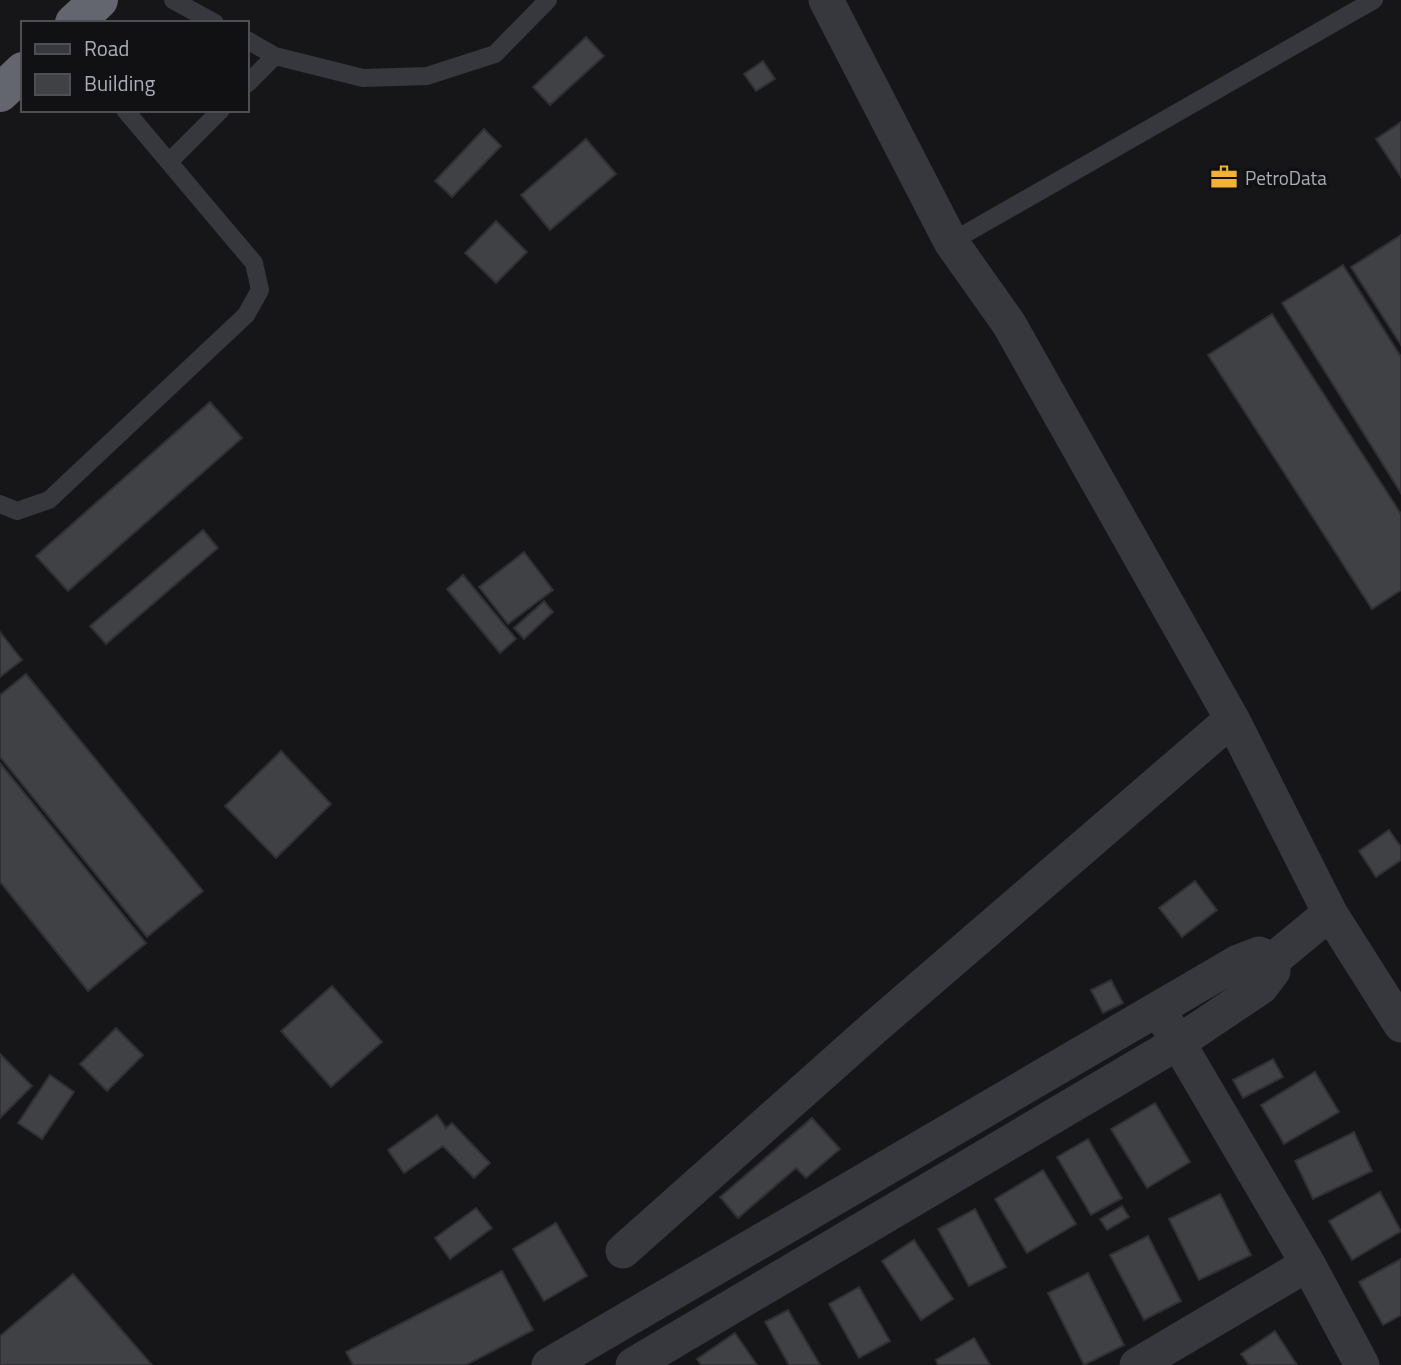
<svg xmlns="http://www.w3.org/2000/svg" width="1401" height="1365" font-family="'Titillium Web',sans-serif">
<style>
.building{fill:#404145;stroke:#303034;stroke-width:2}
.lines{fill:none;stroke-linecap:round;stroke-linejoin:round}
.lane{stroke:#37383d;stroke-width:18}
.street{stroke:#37383d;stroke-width:35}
.highway{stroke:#63666e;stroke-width:38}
.labels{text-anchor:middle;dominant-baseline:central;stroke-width:7;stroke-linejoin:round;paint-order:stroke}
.poi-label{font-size:19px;fill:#a8adb8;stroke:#111113;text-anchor:start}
</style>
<rect width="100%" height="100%" fill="#161618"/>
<path class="building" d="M586 37 604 56 550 105 533 87Z
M763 61 775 79 756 91 744 74Z
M1401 122V177L1376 139Z
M484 129 501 146 452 197 435 181Z
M586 139 616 174 550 230 521 195Z
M496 221 527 252 496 283 465 253Z
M1401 235V345L1351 267Z
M1343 265 1401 357V493L1282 303Z
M1272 314 1401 514V590L1372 609 1208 355Z
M210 402 242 438 68 591 36 556Z
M203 530 218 548 106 644 90 626Z
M524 552 553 590 508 624 479 587Z
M463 575 516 639 500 653 447 589Z
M544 601 553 612 524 639 514 628Z
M0 632 22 660 0 677Z
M26 674 203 891 147 937 0 757V695Z
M281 751 331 804 276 858 225 806Z
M0 763 146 943 88 991 0 882Z
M1389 830 1401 847V860L1376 877 1359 851Z
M1195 881 1217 910 1182 937 1159 908Z
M1111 980 1123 1003 1103 1013 1091 990Z
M332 986 382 1042 331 1087 281 1031Z
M116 1028 143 1055 107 1091 80 1064Z
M0 1054 32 1086 0 1118Z
M1273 1059 1283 1077 1243 1098 1233 1080Z
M1315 1072 1339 1112 1284 1144 1261 1105Z
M50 1075 74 1092 42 1139 18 1123Z
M1155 1103 1190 1162 1147 1188 1111 1129Z
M437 1115 446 1128 452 1123 490 1163 474 1178 443 1146 404 1173 388 1150Z
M812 1118 840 1149 806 1178 796 1168 738 1218 720 1197Z
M1354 1132 1372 1171 1313 1199 1295 1161Z
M1088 1139 1122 1198 1091 1215 1057 1157Z
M1043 1170 1076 1224 1027 1253 995 1199Z
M1380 1192 1401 1231 1352 1260 1329 1221Z
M1220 1194 1251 1255 1199 1280 1169 1219Z
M1122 1206 1129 1217 1107 1230 1100 1219Z
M476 1208 492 1228 450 1259 435 1238Z
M975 1209 1006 1267 969 1286 938 1229Z
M556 1223 587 1276 544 1301 513 1249Z
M1148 1236 1181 1301 1144 1320 1110 1255Z
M914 1240 953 1299 921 1320 882 1261Z
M1401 1259V1315L1383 1325 1359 1282Z
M502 1271 533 1330 466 1365H353L346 1352Z
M1088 1273 1124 1345 1084 1365 1048 1293Z
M73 1274 152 1365H0V1336Z
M859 1287 890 1341 859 1358 829 1304Z
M788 1310 820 1365H789L765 1322Z
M1275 1331 1297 1365H1249L1241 1354Z
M735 1333 757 1365H701L697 1359Z
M974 1338 990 1365H938L936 1360Z"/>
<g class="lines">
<path class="lane" d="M173 0 215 23
M247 40 275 56 363 78 427 76 495 54 548 0
M247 84 275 56
M169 162 221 110
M951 242 1374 0
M0 504 17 511 49 500 246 315 260 290 254 263 125 110"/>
<path class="street" d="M826 0 951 242 1009 324 1232 719 1330 913 1401 1025
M1166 1022 1308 1264 1362 1365
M623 1251 876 1026 1232 719
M549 1365 1238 962 1259 954 1273 960 1330 913
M633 1365 1179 1042 1261 987 1273 971V960
M1137 1365 1308 1264"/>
<path class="highway" d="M74 23 99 0
M0 93 23 71"/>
</g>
<defs>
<symbol id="office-bare" viewBox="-9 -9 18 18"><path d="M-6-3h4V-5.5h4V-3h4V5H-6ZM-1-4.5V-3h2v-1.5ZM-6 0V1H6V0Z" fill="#f2b134" stroke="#111113" stroke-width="2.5" paint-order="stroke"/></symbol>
</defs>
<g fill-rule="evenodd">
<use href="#office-bare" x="1205" y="158" width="38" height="38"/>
</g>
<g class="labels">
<g class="poi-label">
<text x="1245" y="177">PetroData</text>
</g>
</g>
<rect x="21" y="21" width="228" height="91" fill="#111113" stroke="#4d4f55" stroke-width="2"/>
<rect x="35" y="44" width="35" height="10" fill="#37383d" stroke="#4d4f55" stroke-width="2"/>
<text x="84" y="56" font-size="21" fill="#a8adb8">Road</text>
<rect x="35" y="74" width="35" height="21" fill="#404145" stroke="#4d4f55" stroke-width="2"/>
<text x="84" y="91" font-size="21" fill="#a8adb8">Building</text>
</svg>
